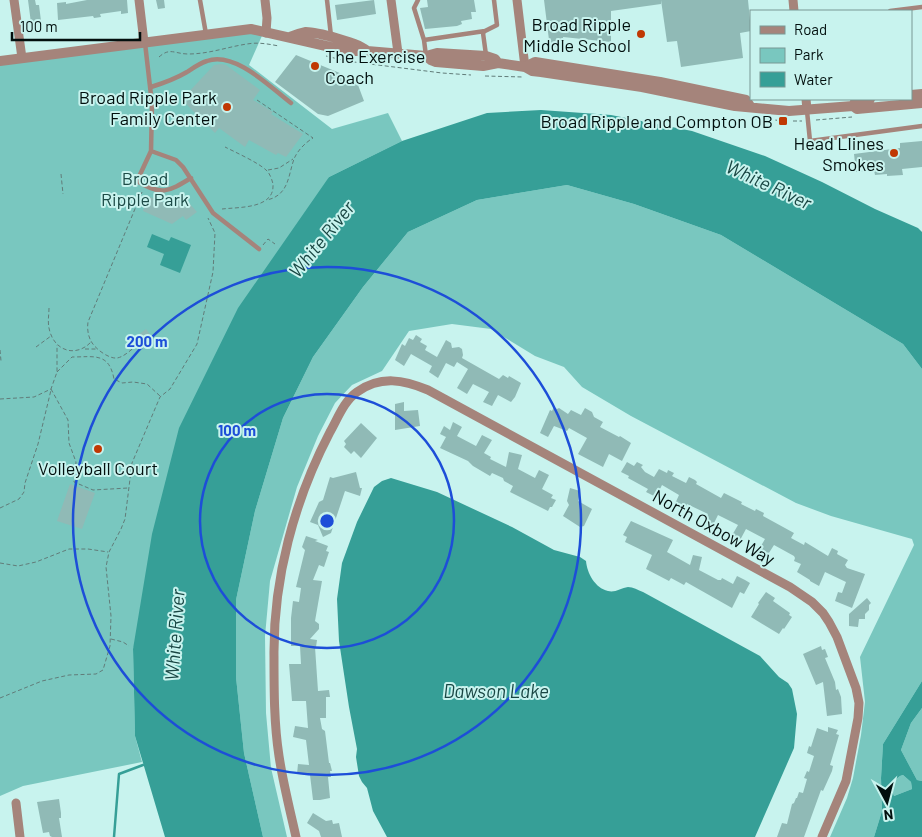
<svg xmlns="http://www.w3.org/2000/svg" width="922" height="837" font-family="Barlow,sans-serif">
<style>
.green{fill:#79c7bf}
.water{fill:#369f97;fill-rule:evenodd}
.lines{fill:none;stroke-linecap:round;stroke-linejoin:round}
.stream{stroke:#369f97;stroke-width:2.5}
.building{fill:#90bab6}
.path{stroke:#617c79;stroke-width:1;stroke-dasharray:4 2.5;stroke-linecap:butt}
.service{stroke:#a5847b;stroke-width:4.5}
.minor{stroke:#a5847b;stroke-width:9}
.tertiary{stroke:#a5847b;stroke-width:10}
.ring{fill:none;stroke:#1d4ed8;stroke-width:2.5}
.poi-dot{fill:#c03803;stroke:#c8f3ee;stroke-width:2}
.labels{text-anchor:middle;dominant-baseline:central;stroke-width:4;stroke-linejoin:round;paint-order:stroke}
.poi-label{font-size:18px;fill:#020f0e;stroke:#c8f3ee;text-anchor:end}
.park-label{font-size:18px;fill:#1d4b47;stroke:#c8f3ee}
.street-label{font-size:18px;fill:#020f0e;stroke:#c8f3ee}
.water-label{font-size:19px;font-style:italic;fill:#194643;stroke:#c8f3ee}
.centre{fill:#1d4ed8;stroke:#c8f3ee;stroke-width:2.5}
.ring-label{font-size:15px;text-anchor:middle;font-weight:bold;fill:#1d4ed8;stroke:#c8f3ee;stroke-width:4;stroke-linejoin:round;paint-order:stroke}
</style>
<rect width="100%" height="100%" fill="#c8f3ee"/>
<path class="green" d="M265 29 249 65 332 129 388 113 402 141 329 177 133 649 135 736 142 762 23 786 0 796V61Z
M567 185 634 204 721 235 903 344 922 369V681L883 744 881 778 882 811 874 837H830L847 798 853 778 861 735 865 702 860 657 914 545 912 539 831 516 796 503 631 416 582 387 564 367 535 356 491 329 452 324 409 331 382 371 352 385 335 403 318 436 297 487 270 581 265 636 266 713 271 768 287 837H263L244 753 236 677V600L255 511 283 418 313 357 363 287 408 232 477 200Z
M922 708V781L917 780 901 750 911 723Z
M903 775 911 782 912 789 894 796 890 784 900 776Z"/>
<path class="water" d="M541 110 611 115 692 131 765 156 822 182 875 209 918 228 922 232V369L903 344 721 235 634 204 567 185 477 200 408 232 363 287 313 357 283 418 255 511 236 600V677L244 753 263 837H165L135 736 133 649 152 534 179 428 238 308 329 177 402 141 487 113Z
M152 234 169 241 171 237 191 245 180 273 160 265 164 254 147 247Z
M391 478 437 492 512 527 554 550 580 557 586 561C587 573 595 588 608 591 615 593 621 588 628 587 633 587 638 590 643 592L760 656 779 677 788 683 792 689 797 714 794 748 755 837H387L373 811 367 788 362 782 359 776 356 757 357 749 349 707 339 641 337 599 342 563 357 522 374 487 382 481Z
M922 681V708L911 723 901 750 917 780 922 781V837H874L882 811 881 778 883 744ZM903 775 911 782 912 789 894 796 890 784 900 776Z"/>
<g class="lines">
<path class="stream" d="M114 837 119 774 143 765"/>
</g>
<path class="building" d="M28 0H35L36 5H39L41 21 31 23Z
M87 0H127L128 13 121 14V11L100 14 101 17 94 18 93 16 58 20 57 3 66 2V4Z
M156 0H164L165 8 158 9Z
M374 0 376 14 337 20 335 5Z
M427 0H474L476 12H471L472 19 461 21 462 24 457 26 425 29 420 8 428 7Z
M544 0H661V4L611 11V42L563 37 564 45 550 48Z
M661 0H748L751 31 740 33 743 58 681 67 677 41 667 42Z
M296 55 347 76 348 74 355 77 364 101 328 116 318 114 275 82Z
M221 64 226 65 260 90 253 100 273 112 271 114 303 134 286 157 278 153 276 155 249 140 245 147 219 128 215 133 185 103 188 99 185 96 214 65Z
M922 141V167L902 169 903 175 887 176V174L875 175 874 170 856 172 854 154 900 148V143Z
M182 195 197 212 186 220 183 216 172 224 143 211 148 196 166 203 174 201Z
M146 329 152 337 139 347 133 339Z
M416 335 422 339 420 342 427 346 425 350 437 357 446 340 451 343 452 348 459 347 462 349 463 355 462 358 499 379 503 375 508 378 509 376 521 383 515 397 511 402 498 395 492 406 483 402 489 392 473 384 467 394 457 388 468 369 457 362 454 367 446 363 438 378 429 372 432 366 411 354 404 366 395 360 402 344 405 346 409 338 413 340Z
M404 402V411L418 410 420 426 395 430V404Z
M554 407 557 409 559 408 568 414 571 410 581 415 585 408 592 412 594 417 603 422 600 427 619 437 620 436 631 443 622 461 609 454 603 467 578 454 587 438 569 428 567 431 554 426 548 437 540 433 550 410 552 411Z
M453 422 462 427 457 436 476 446 482 435 492 440 484 453 491 457 490 459 506 467 509 452 522 455 518 469 535 478 539 470 549 475 542 489 553 495 551 498 556 500 552 507H550L548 511 510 492 513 486 504 481 503 478 492 473 490 476 473 466 468 461 440 448 446 437 440 434 444 426 450 430Z
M361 423 377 438 361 458 354 451 351 454 344 447 346 444 344 441Z
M627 462 634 466 637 462 643 465 641 467 645 472 654 477 659 469 667 473 668 470 674 473 672 476 686 483 689 477 695 480 697 482 696 484 721 498 724 493 742 502 741 504 755 511 756 509 764 513 763 516 794 533 791 538 804 545 805 542 828 556 832 548 838 551 837 554 848 560 845 565 847 568 865 574 852 608 835 601 838 592 842 593 846 582 825 572 819 586 810 581V580L797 572 801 564 794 561 795 558 794 556 774 545 767 556 758 551 765 539 746 529 739 542 731 537 738 525 718 515 712 527 704 521 708 514 687 504 684 511 674 506 679 495 662 485 656 497 646 492 648 489 628 478 629 476 621 472Z
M356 472 360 488H362L360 496 345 491 331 533 323 537 318 525 310 522 319 502 323 500 330 477 333 478Z
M70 484 95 493 82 529 57 521Z
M570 488 580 491 578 501 592 509 584 526 580 527 563 516 569 505 567 501Z
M631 521 673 540 667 552 690 565 693 555 702 557 699 570 718 580H721L722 578 733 584 737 576 745 580 750 583 744 594 740 592 732 608 686 582 684 585 671 578 669 581 646 569 652 555 625 542 627 537 623 535Z
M306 536 318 540 315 541 328 546 326 551 329 552 324 567 319 565 313 580 322 581 315 621 319 624V629L310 639 317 640 316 647H315L318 691 329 690 330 697H326V718H320L322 729 325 731 329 763H330L332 771H330L331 777H328L330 798 320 800H313L310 775 297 774 298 764 309 765 306 740 293 737 295 726 308 728 306 701H292L289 664H301L300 646H291V618L293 601 299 602 301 588 296 587 305 550 302 547Z
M766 592 775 598 773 601 790 613 789 615 792 617 784 629 783 628 779 634 751 617 759 604 758 603Z
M867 598 871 603 869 605V610L865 614V619H859L858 627 849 626V614Z
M821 646 822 650 825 649 828 657 825 658 835 682 836 690 838 689 841 697 842 714 827 716 823 682 816 685 803 654Z
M828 727 838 730 836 734 839 735 830 765 833 766 832 771 823 791 821 790 804 837H777L782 823 787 824 792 804 794 803 796 798H797L799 792 803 793 807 779 804 778 807 771 809 772 814 756 807 753 809 746 811 747 817 728 828 732Z
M59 799 61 813V818H59L62 837H52L50 836 49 832 43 833 37 802Z
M313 813 326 821 332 820 333 824 339 823 342 837H321L319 831 307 823Z"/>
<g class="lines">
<path class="path" d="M326 56 342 60
M159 57C170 47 175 54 188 54 209 54 227 47 247 44 258 42 268 44 279 46
M346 61 442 73 471 75
M485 76 523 77
M257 100 313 138C306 142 297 151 294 159 288 176 289 195 267 200
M756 118 784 121
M816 120 852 117
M793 121H802
M268 170 279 168 293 159
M61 174 63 194
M132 199 138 201
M222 209C239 207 275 209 273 184 272 180 270 173 266 170 259 163 235 152 225 147
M263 245 268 239 275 244
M49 308C49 316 47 323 50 332 56 352 77 357 91 342
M137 345C132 349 124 357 117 358 109 359 95 349 91 341 88 336 87 328 88 322L142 192
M36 347 51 336
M85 349H98
M0 350 1 361
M57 372 72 357C94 357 109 352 114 379L122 383 133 382 147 384 160 396
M51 389 68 420 69 443 76 462 74 482 93 490 128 488
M0 399 34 397 51 389 57 372V345
M0 508 19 499 24 492 25 483 38 444 51 390
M0 563 18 566 36 562 69 549H88L108 552
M111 639 123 642 129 646
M0 698 42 681 69 675 96 674 103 670 110 646 111 616 106 567 109 552 121 529 125 519 132 463 160 397 170 389 197 344 213 272 215 233 208 218"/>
<path class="service" d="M200 0 206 34
M327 0 331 36
M418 0 414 8 424 40 426 56
M890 11 922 7
M424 40 485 31
M145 43 152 104 151 151 176 160 183 167 213 213 259 249
M486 55 483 33 485 31 497 25 494 0
M151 87C164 83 175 79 187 72 193 68 200 63 207 61 235 51 270 87 291 103
M807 111 810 141 922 126
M151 151 137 181C161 196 168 192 191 178"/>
<path class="minor" d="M14 0 22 58
M139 0 144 42
M265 0 267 18 266 33
M391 0 398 53
M517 0 525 67
M793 0 794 11
M806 99 807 110
M16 803 20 837
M296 837C290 810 283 783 279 756 274 724 274 690 274 657 273 579 294 501 330 432 338 418 344 401 357 392 381 375 404 380 428 390L790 587 812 602 823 613 829 622 837 637 856 688 859 703 858 718 846 781 822 837"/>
<path class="tertiary" d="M290 37C295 35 301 33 306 32 315 32 361 43 367 51
M426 56 431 60 436 62 483 66 498 63 525 67 532 71 541 72 642 87 735 106 789 111 853 106 857 109 922 103
M0 61 251 29 348 51H367L426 56 437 53 486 56 495 59 498 63
M525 67 535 62 660 82 746 100 750 106
M911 95 922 94
M853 106 856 100 870 99"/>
</g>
<g class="ring">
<circle cx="327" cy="521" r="127"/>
<circle cx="327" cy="521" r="254"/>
</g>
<g class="poi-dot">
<circle cx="641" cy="34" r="5"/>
<circle cx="315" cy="66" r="5"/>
<circle cx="227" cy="107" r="5"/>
<rect x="778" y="116" width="10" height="10" rx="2.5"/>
<circle cx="894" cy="153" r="5"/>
<circle cx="98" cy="449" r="5"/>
</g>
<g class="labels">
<g class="poi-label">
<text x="631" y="24">Broad Ripple<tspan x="631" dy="21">Middle School</tspan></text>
<text x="325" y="56" text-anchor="start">The Exercise<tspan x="325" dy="21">Coach</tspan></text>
<text x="217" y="97">Broad Ripple Park<tspan x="217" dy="21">Family Center</tspan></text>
<text x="773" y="121">Broad Ripple and Compton OB</text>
<text x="884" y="143">Head Llines<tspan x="884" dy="21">Smokes</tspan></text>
<text x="98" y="468" text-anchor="middle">Volleyball Court</text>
</g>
<g class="park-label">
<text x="145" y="178">Broad<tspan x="145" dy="21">Ripple Park</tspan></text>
</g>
<g class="street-label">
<text transform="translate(714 527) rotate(29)">North Oxbow Way</text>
</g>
<g class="water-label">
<text transform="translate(769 184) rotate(25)">White River</text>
<text transform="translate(321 239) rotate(-51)">White River</text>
<text transform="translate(174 635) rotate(-86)">White River</text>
<text x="496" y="690">Dawson Lake</text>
</g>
</g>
<circle cx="327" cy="521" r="8" class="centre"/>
<g class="ring-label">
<text x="147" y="347">200 m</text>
<text x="237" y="436">100 m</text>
</g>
<rect x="750" y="10" width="162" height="90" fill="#c8f3ee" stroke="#799894"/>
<rect x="760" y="26" width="25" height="8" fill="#a5847b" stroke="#799894"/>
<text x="794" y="35" font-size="15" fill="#020f0e">Road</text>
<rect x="760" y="48" width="25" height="15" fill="#79c7bf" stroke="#799894"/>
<text x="794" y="60" font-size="15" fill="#020f0e">Park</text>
<rect x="760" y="72" width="25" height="15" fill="#369f97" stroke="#799894"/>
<text x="794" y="85" font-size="15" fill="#020f0e">Water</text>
<g transform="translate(887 802) rotate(173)" stroke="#c8f3ee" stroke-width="4" paint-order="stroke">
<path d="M0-4L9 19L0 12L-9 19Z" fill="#020f0e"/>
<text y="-8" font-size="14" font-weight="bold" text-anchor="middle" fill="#020f0e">N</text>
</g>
<path d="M12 32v8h128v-8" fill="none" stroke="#020f0e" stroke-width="2.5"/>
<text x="20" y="32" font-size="15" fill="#020f0e" stroke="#c8f3ee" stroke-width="4" paint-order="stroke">100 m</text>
</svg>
